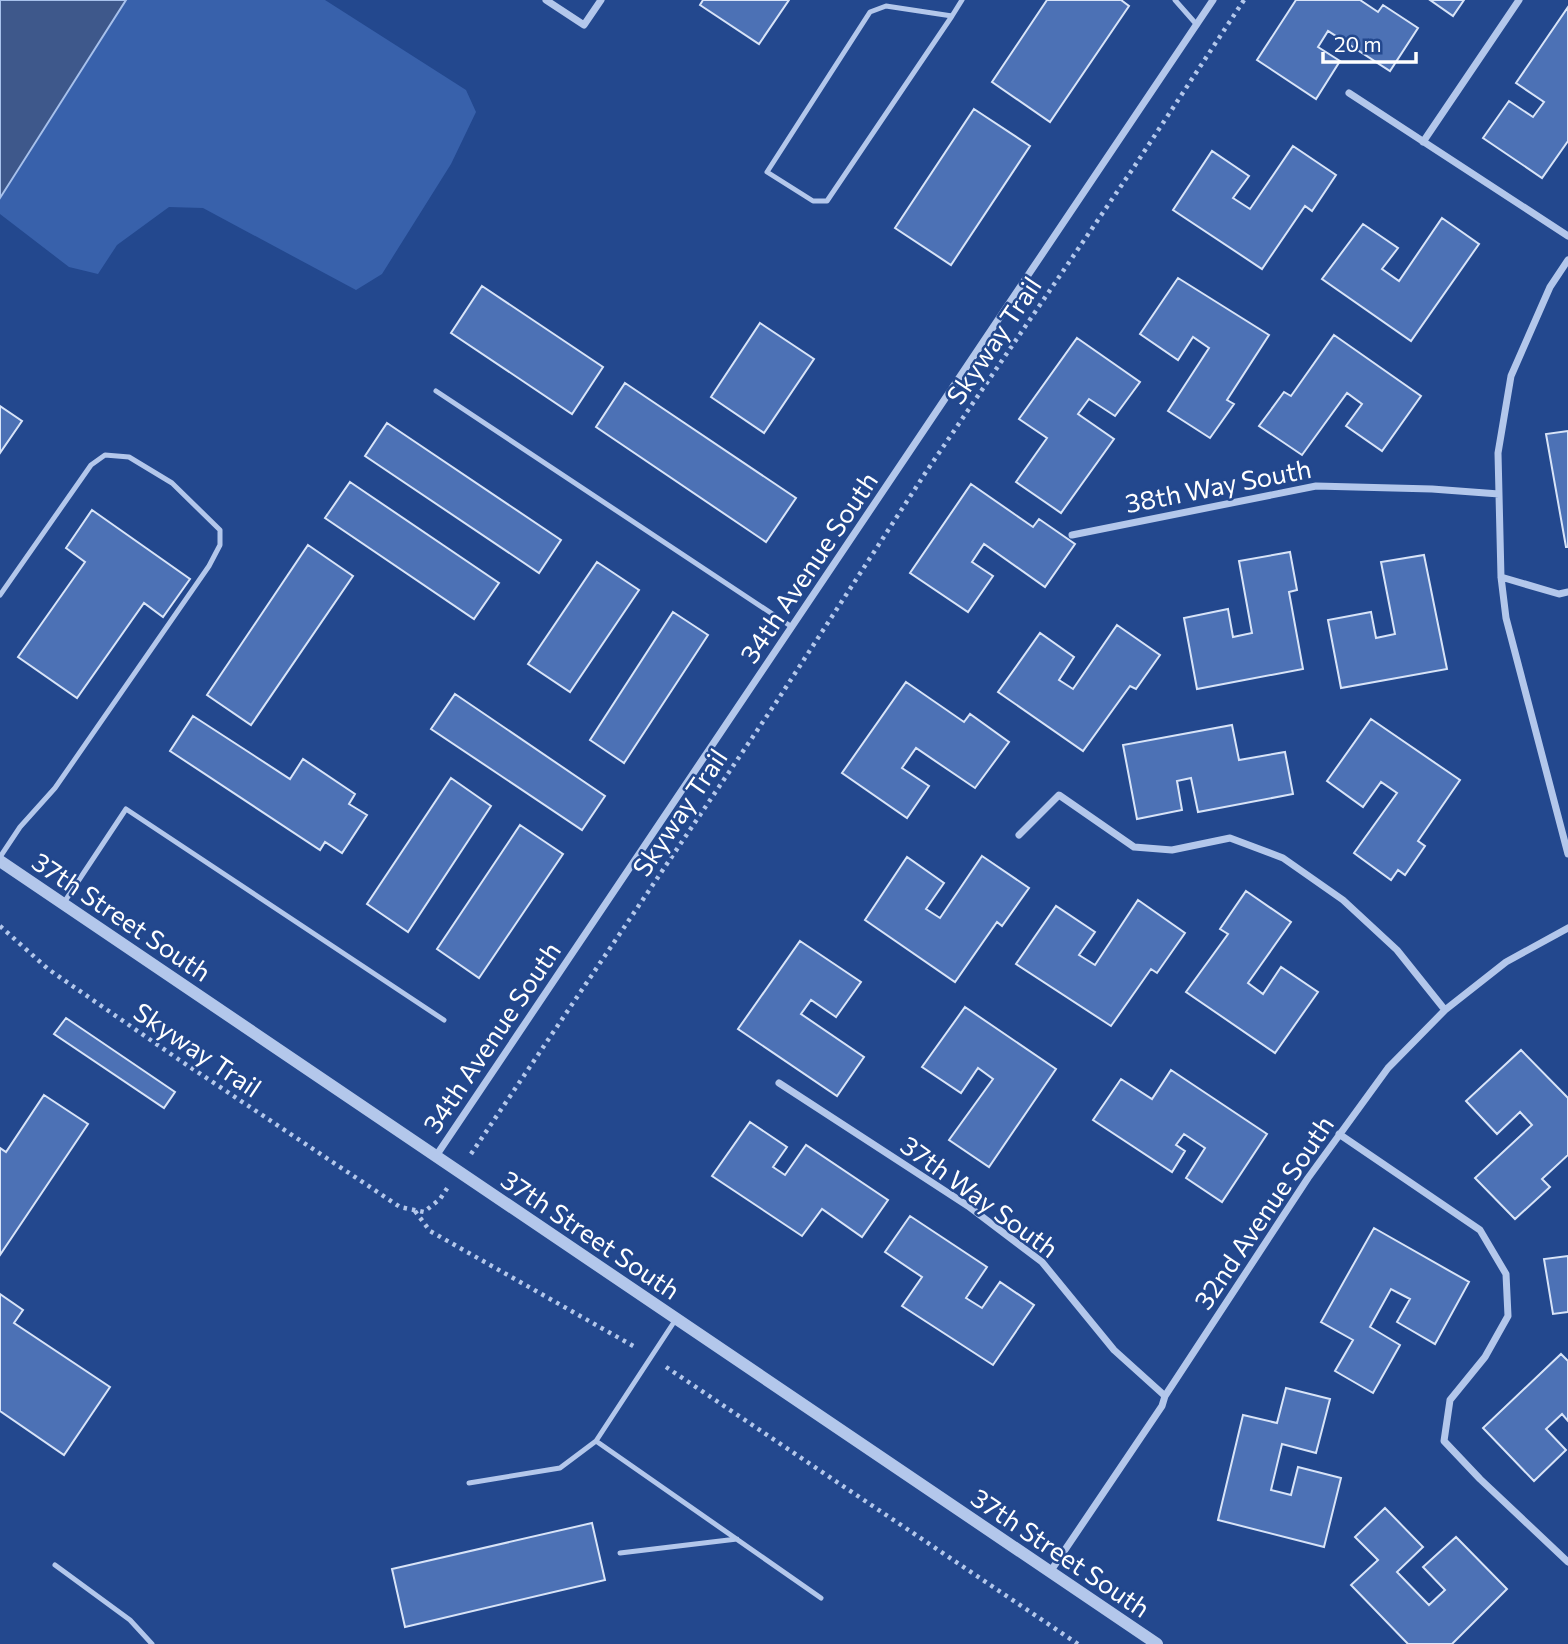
<svg xmlns="http://www.w3.org/2000/svg" width="1568" height="1644" font-family="Commissioner,sans-serif">
<style>
.green{fill:#3861ab}
.water{fill:#3e588b;stroke:#a7c1ec;stroke-width:2}
.building{fill:#4c71b5;stroke:#d8e4f8;stroke-width:2}
.lines{fill:none;stroke-linecap:round;stroke-linejoin:round}
.path{stroke:#b3c7eb;stroke-width:4.5;stroke-dasharray:3.5 5;stroke-linecap:butt}
.service{stroke:#b3c7eb;stroke-width:5}
.minor{stroke:#b3c7eb;stroke-width:7}
.tertiary{stroke:#b3c7eb;stroke-width:12}
.labels{text-anchor:middle;dominant-baseline:central;stroke-width:5;stroke-linejoin:round;paint-order:stroke}
.street-label{font-size:26px;fill:#fff;stroke:#23488e}
</style>
<rect width="100%" height="100%" fill="#23488e"/>
<path class="green" d="M126 0H325L466 90 476 112 451 164 382 274 356 290 203 208 169 207 117 245 98 274 69 267 0 214V198Z"/>
<path class="water" d="M0 0H126L0 198Z"/>
<path class="building" d="M703 0H789L759 44 700 5Z
M1047 0H1121L1129 6 1050 122 992 82Z
M1296 0H1360L1378 12 1383 5 1418 28 1390 71 1328 31 1318 47 1340 61 1316 99 1257 60Z
M1430 0H1464L1453 16Z
M1568 7V141L1542 178 1483 138 1509 101 1533 117 1544 102 1516 83Z
M974 109 1030 146 951 265 895 228Z
M1293 146 1336 175 1312 211 1305 206 1262 269 1173 210 1212 151 1249 176 1233 198 1250 209Z
M1442 218 1479 244 1411 341 1322 279 1363 224 1398 248 1382 269 1399 281Z
M1178 278 1269 335 1227 400 1234 404 1210 438 1168 411 1209 348 1193 337 1178 360 1140 334Z
M482 286 603 367 572 414 451 333Z
M760 323 814 359 764 433 711 397Z
M1334 335 1421 396 1382 451 1346 426 1362 404 1347 393 1302 455 1259 426 1284 392 1291 396Z
M1077 338 1140 382 1115 416 1089 399 1078 414 1114 439 1061 513 1016 482 1047 438 1019 419Z
M625 383 796 498 766 542 596 427Z
M0 406 22 421 0 453Z
M387 423 561 540 539 573 365 456Z
M1568 431V547H1566L1546 434Z
M350 482 499 583 474 619 325 518Z
M971 484 1033 527 1039 519 1075 544 1045 587 984 544 972 562 993 576 968 612 910 573Z
M92 510 190 579 163 617 144 603 77 698 18 657 85 562 66 548Z
M308 545 353 576 251 725 207 695Z
M1290 552 1297 590 1289 592 1303 669 1197 689 1184 618 1228 609 1233 637 1252 633 1239 561Z
M1424 555 1447 669 1341 688 1328 620 1371 612 1376 638 1395 634 1381 562Z
M597 562 639 590 570 692 528 664Z
M673 612 708 635 624 763 590 740Z
M1117 625 1160 655 1136 689 1130 686 1083 751 998 692 1040 633 1074 657 1059 680 1073 689Z
M906 682 964 722 970 714 1009 742 975 788 916 748 902 768 929 786 907 818 842 773Z
M455 694 605 796 582 830 431 729Z
M193 716 290 779 303 759 355 794 349 804 367 815 342 853 325 842 320 850 170 751Z
M1371 719 1460 780 1418 841 1425 846 1405 875 1398 870 1391 880 1354 853 1397 793 1381 782 1363 807 1327 781Z
M1232 725 1239 760 1285 752 1293 794 1198 812 1191 778 1177 781 1182 810 1137 819 1123 745Z
M451 778 491 806 408 932 367 904Z
M520 825 563 854 479 978 437 949Z
M982 856 1029 888 1002 926 997 922 955 982 865 920 907 857 944 883 926 909 940 918Z
M1246 891 1291 922 1248 983 1263 994 1281 967 1318 992 1275 1053 1186 992 1228 934 1220 929Z
M1138 900 1185 933 1157 973 1151 969 1111 1026 1016 964 1056 906 1095 932 1079 955 1095 965Z
M800 941 861 982 836 1017 811 1000 801 1014 864 1057 837 1096 738 1029Z
M965 1007 1056 1069 989 1167 949 1140 993 1079 978 1068 961 1093 922 1067Z
M66 1018 175 1092 164 1108 54 1034Z
M1521 1050 1568 1098V1155L1542 1179 1550 1187 1515 1219 1475 1178 1532 1125 1520 1112 1497 1134 1466 1101Z
M1171 1070 1267 1134 1222 1202 1186 1178 1205 1148 1184 1134 1176 1145 1185 1151 1172 1172 1093 1120 1121 1079 1152 1099Z
M44 1095 88 1124 0 1255V1148L6 1152Z
M750 1122 787 1147 773 1167 785 1175 806 1145 888 1200 862 1237 822 1209 802 1236 712 1176Z
M910 1216 987 1267 966 1298 982 1308 1000 1282 1034 1305 993 1365 902 1306 922 1277 885 1252Z
M1374 1228 1469 1282 1435 1344 1397 1322 1410 1299 1391 1289 1370 1327 1400 1345 1373 1393 1335 1371 1353 1340 1321 1322Z
M1568 1256V1312L1553 1314 1544 1259Z
M0 1294 23 1310 14 1323 110 1387 64 1455 0 1411Z
M1561 1354 1568 1361V1421L1562 1414 1546 1429 1566 1450 1534 1481 1483 1428Z
M1286 1388 1330 1399 1316 1453 1282 1444 1271 1490 1291 1495 1298 1467 1341 1478 1324 1547 1218 1520 1243 1415 1277 1423Z
M1385 1508 1423 1547 1397 1572 1429 1605 1445 1590 1423 1567 1456 1537 1507 1589 1452 1644H1408L1351 1585 1378 1560 1355 1537Z
M592 1523 605 1580 405 1627 392 1569Z"/>
<g class="lines">
<path class="path" d="M0 926 48 969 178 1059 400 1207 424 1212 440 1199 448 1187
M471 1154 777 701 928 469 1132 170 1244 0
M415 1211 430 1231 635 1347
M666 1367 1078 1644"/>
<path class="service" d="M1175 0 1197 25
M952 16 886 6 870 12 767 172 813 201H827L952 16 962 0
M436 391 792 627
M0 595 91 465 105 455 129 457 172 483 220 530V545L209 566 55 788 20 827 0 857
M63 904 126 809 444 1020
M596 1441 821 1598
M469 1483 560 1468 596 1441 676 1319
M620 1553 737 1539
M55 1565 130 1620 152 1644"/>
<path class="minor" d="M546 0 584 25 601 0
M1349 93 1568 236
M1423 142 1519 0
M1568 260 1550 287 1511 376 1498 453 1501 577 1506 618 1568 854
M1072 535 1316 486 1432 489 1499 494
M1501 577 1559 594 1568 592
M1019 835 1059 795 1134 847 1172 850 1230 838 1283 858 1343 900 1397 950 1445 1010
M779 1083 968 1206 1042 1262 1114 1350 1165 1396
M1339 1134 1480 1230 1506 1274 1508 1316 1485 1357 1450 1400 1444 1441 1480 1479 1568 1562
M436 1156 1213 0
M1050 1572 1162 1406 1165 1396 1308 1178 1388 1068 1445 1010 1506 962 1568 928"/>
<path class="tertiary" d="M0 861 1157 1644"/>
</g>
<g class="labels">
<g class="street-label">
<text transform="translate(993 340) rotate(-56)">Skyway Trail</text>
<text transform="translate(1218 485) rotate(-11)">38th Way South</text>
<text transform="translate(808 567) rotate(-56)">34th Avenue South</text>
<text transform="translate(679 812) rotate(-56)">Skyway Trail</text>
<text transform="translate(122 916) rotate(34)">37th Street South</text>
<text transform="translate(491 1037) rotate(-56)">34th Avenue South</text>
<text transform="translate(198 1049) rotate(34)">Skyway Trail</text>
<text transform="translate(980 1196) rotate(36)">37th Way South</text>
<text transform="translate(1263 1212) rotate(-56)">32nd Avenue South</text>
<text transform="translate(591 1234) rotate(34)">37th Street South</text>
<text transform="translate(1061 1552) rotate(34)">37th Street South</text>
</g>
</g>
<path d="M1323 52v10h93v-10" fill="none" stroke="#ffffff" stroke-width="3.5"/>
<text x="1334" y="52" font-size="21" fill="#ffffff" stroke="#23488e" stroke-width="5" paint-order="stroke">20 m</text>
</svg>
